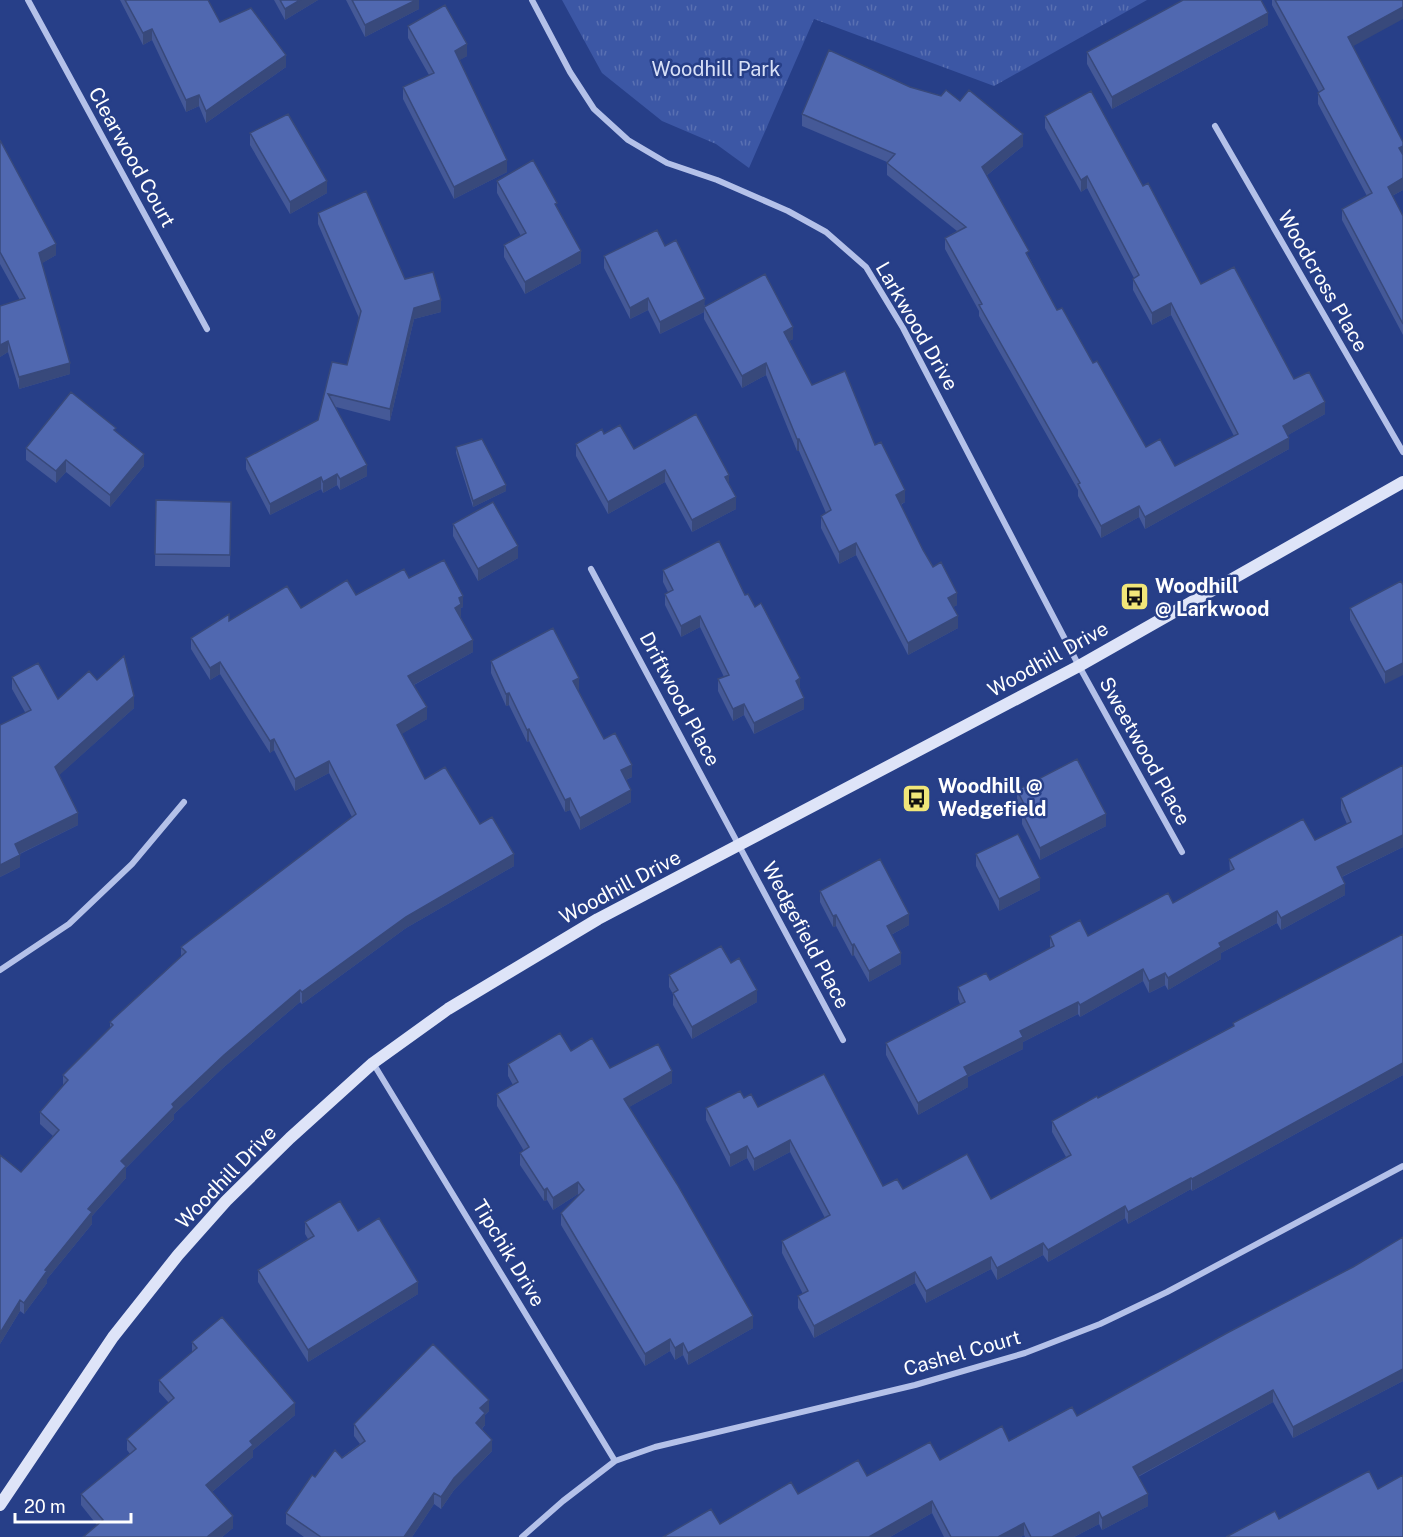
<svg xmlns="http://www.w3.org/2000/svg" width="1403" height="1537" font-family="'Public Sans',sans-serif">
<style>
.grass{fill:url(#grass-tufts)}
.lines{fill:none;stroke-linecap:round;stroke-linejoin:round}
.street{stroke:#b4c1e9;stroke-width:6}
.secondary{stroke:#dee4f8;stroke-width:12}
.wall{fill:#455997}
.shaded-wall{fill:#38497b}
.building{fill:#5068b0;stroke:#38497b;stroke-width:1.5}
.labels{text-anchor:middle;dominant-baseline:central;stroke-width:5;stroke-linejoin:round;paint-order:stroke}
.park-label{font-size:20px;fill:#d8e0f7;stroke:#273f88}
.street-label{font-size:20px;fill:#fff;stroke:#273f88}
.poi-label{font-size:20px;font-weight:bold;fill:#fff;stroke:#273f88;text-anchor:start}
</style>
<defs>
<pattern id="grass-tufts" width="24" height="20" patternUnits="userSpaceOnUse" patternTransform="scale(1.5)"><rect width="24" height="20" fill="#3c57a5"/><path d="M3 7l-1-3M5 7V3M7 7l1-3M15 17l-1-3M17 17v-4M19 17l1-3" fill="none" stroke="#5970b2"/></pattern>
</defs>
<rect width="100%" height="100%" fill="#273f88"/>
<path class="grass" d="M562 0H1147L994 86 814 19 749 168 716 144 662 121 602 73Z"/>
<g class="lines">
<path class="street" d="M28 0 207 329
M532 0 570 72 594 109 628 140 667 163 717 180 788 211 826 232 866 267 903 328 1079 666 1182 852
M1215 126 1403 452
M591 569 843 1040
M0 970 69 924 132 864 184 802
M373 1063 615 1461
M522 1537 563 1501 615 1461 655 1447 915 1385 1025 1353 1100 1324 1167 1292 1403 1166"/>
<path class="secondary" d="M0 1505 113 1337 178 1255 226 1201 290 1138 373 1063 448 1009 598 919 1079 666 1403 482"/>
</g>
<path class="wall" d="M120 0H208L220 22 286 67 206 123 199 106 186 112 152 40 143 45Z
M274 0H318L285 20Z
M346 0H419V9L365 37Z
M1272 0H1275L1353 46 1403 190 1392 196 1403 216V335L1342 220V209L1367 196 1318 104V93L1319 92 1272 5Z
M1268 25 1112 109 1087 64V52Z
M408 26 467 56 459 60 507 172 454 199 403 99V87L429 75 408 38Z
M910 87 960 101 1023 146 986 176 1057 310 1146 447 1175 466 1234 436 1171 315 1152 325 1133 290V279L1134 278 1087 188 1081 192 1045 128V116L1143 186 1201 284 1294 379 1325 414 1288 435 1289 449 1145 529 1139 517 1101 538 1078 496V490L979 316V311L945 249V238L957 231 887 175V162L802 126V114Z
M250 133 327 193 290 214 250 145Z
M0 140 56 255 42 263 70 374 19 389 8 352 0 357V306L20 300 0 264Z
M497 181 557 207 581 263 525 294 504 257V245L521 236 497 193Z
M318 213 405 279 441 312 414 319 390 421 336 407 367 476 340 490 337 485 323 493 321 489 270 515 246 469V458L318 420 332 362 347 365 359 318 318 224Z
M665 246 705 306 793 339 789 341 812 385 875 445 905 502 901 505 923 550 957 605 953 607 958 628 908 655 856 555 839 564 821 528V516L826 513 799 451H797L766 375 742 388 704 319V312L660 334 648 310 630 319 604 268V256Z
M116 432 144 466 110 507 66 472 56 483 26 460V448Z
M604 434 634 449 729 485 736 509 692 532 665 482 608 514 576 456V444Z
M456 447 506 491 473 507 456 453Z
M156 500 231 502 230 567 155 566Z
M453 524 518 558 478 581 453 536Z
M663 570 745 595 800 689 804 709 754 734 744 715 733 721 718 691V679L724 677 700 627 681 637 665 605V594L668 592 663 582Z
M409 578 463 607 461 608V616L460 617 473 652 414 685 427 719 401 734 425 779 480 824 514 866 406 928 302 1004 300 1002 224 1067 174 1114V1119L126 1168V1178L92 1216V1224L47 1279V1283L24 1314 20 1311 0 1344 21 1172 53 1136 40 1124V1112L63 1087V1075L110 1028V1022L181 957V947L352 817 329 773 295 791 274 750 270 753 220 674 210 680 191 649V638L229 621 301 608 356 595Z
M1403 585 1385 684 1350 620V608Z
M491 661 579 690H578L604 739 632 777 626 780 631 802 580 830 570 810 565 812 529 741 527 742 509 705 506 706 491 673Z
M12 677 58 699 97 680 134 708 59 775 78 825 20 854V867L0 877 25 712 12 689Z
M1017 790 1106 826 1040 860 1022 824V812L1017 802Z
M1341 798 1403 847 1342 877 1345 895 1281 930 1277 923 1221 953V959L1168 990 1165 985 1149 993 1143 981 1080 1017 1078 1014 1023 1042V1049L968 1077V1087L918 1115 886 1055V1043L960 1004 958 999V987L990 980 1050 948V936H1088L1173 903 1230 872 1229 859 1315 840 1347 824 1341 810Z
M976 854 1040 890 999 911 976 866Z
M820 891 909 925 891 935 901 964 869 982 854 955 852 956 836 926 833 927 820 902Z
M1403 934V1075L1192 1191 1191 1189 1128 1224 1125 1218 1048 1262 1043 1255 997 1280 991 1269 926 1303 915 1283 814 1338 798 1308V1296L803 1294 782 1253V1241L825 1218 790 1152 754 1171 747 1158 730 1167 706 1120V1108L744 1098 883 1186 991 1199 1066 1157 1052 1132V1121L1098 1098 1233 1026V1023Z
M731 963 757 1002 692 1039 673 1005V994L669 987V975Z
M571 1051 610 1068 672 1083 629 1107 753 1328 688 1365 683 1355 675 1360 670 1351 645 1366 561 1225V1213L579 1195 578 1194 553 1210 547 1200 544 1201 520 1165V1153L524 1151 497 1106V1094L513 1085 508 1076V1064Z
M305 1222 358 1231 418 1294 308 1362 258 1282V1270L308 1239 305 1234Z
M1403 1237V1381L1293 1438 1273 1402 1138 1477 1148 1506 1102 1530 1099 1524 1074 1537H1025L1024 1535 1021 1537H944L932 1513 890 1537H663L720 1524 798 1494 867 1476 940 1460 1009 1441 1077 1416 1353 1267Z
M192 1342 295 1415 253 1450V1457L212 1492 233 1528 222 1537H83L97 1525 81 1505V1494L130 1454 127 1450V1439L169 1403 159 1392V1380L192 1352Z
M489 1411 485 1415V1425L482 1429 492 1451 454 1490 441 1509 434 1504 412 1537H304L286 1524V1513L315 1477 360 1444 354 1436V1424Z"/>
<path class="shaded-wall" d="M300 0H318L285 20V9Z
M416 0H419V9L365 37V25Z
M1403 7V19L1348 49V37Z
M1268 13V25L1112 109V97Z
M152 29V40L143 45V33Z
M467 44V56L455 63V51Z
M286 55V67L206 123V111Z
M199 95V106L186 112V100Z
M1023 134V146L982 179V167Z
M1403 146V157L1399 148Z
M507 160V172L454 199V187Z
M1087 176V188L1081 192V180Z
M1403 178V190L1388 198V187Z
M327 181V193L290 214V202Z
M56 244V255L39 265V253Z
M581 251V263L525 294V282Z
M648 298V310L630 319V308Z
M705 299 704 312 660 334V322Z
M441 300V312L414 319 390 421V409L414 308Z
M1171 303V315L1152 325V313Z
M793 327V339L784 344V332Z
M8 341V352L0 357V345Z
M70 363V374L19 389V377Z
M766 363V375L742 388V376Z
M1325 402V414L1283 438V426Z
M1289 438V449L1145 529V517Z
M797 439H799V451H797Z
M144 454V466L110 507V495Z
M66 460V472L56 483V471Z
M367 465V476L340 490V479Z
M665 470V482L608 514V502Z
M337 474V485L323 493V482Z
M729 475V487L725 477Z
M321 477V489L270 515V504Z
M506 485V491L473 507V501Z
M905 490V502L896 507V495Z
M736 497V509L692 532V520Z
M1139 506V517L1101 538V526Z
M856 543V555L839 564V552Z
M518 546V558L478 581V569Z
M957 593V605L948 610V598Z
M463 596V607L461 608V616L455 619V608L459 598Z
M700 616V627L681 637V626Z
M958 616V628L908 655V643Z
M473 640V652L408 688V676Z
M220 662V674L210 680V668Z
M1403 663V675L1385 684V672Z
M579 678V690L573 693V681Z
M800 678V689L796 681Z
M509 693V705L506 706V694Z
M134 696V708L55 779V767Z
M804 698V709L754 734V723Z
M744 704V715L733 721V709Z
M427 707V719L397 737V725Z
M529 729V741L527 742V730Z
M274 739V750L270 753V741Z
M329 761V773L295 791V779Z
M632 765V777L621 782V770Z
M631 790V802L580 830V818Z
M570 798V810L565 812V800Z
M78 813V825L15 856V844Z
M1106 814V826L1040 860V848Z
M1403 835V847L1337 879V867Z
M514 854V866L406 928 302 1004V992L406 917Z
M20 855V867L0 877V865Z
M1040 878V890L999 911V899Z
M1345 884V895L1281 930V918Z
M1277 911V923L1221 953V959L1168 990V978L1219 943Z
M909 914V925L887 937V926Z
M836 915V926L833 927V916Z
M854 944V955L852 956V945Z
M901 953V964L869 982V971Z
M1143 969V981L1080 1017V1005Z
M1165 973V985L1149 993V981Z
M300 990V1002L224 1067 174 1114V1119L126 1168V1178L92 1216V1224L47 1279V1283L24 1314V1303L45 1270 121 1161 172 1104 224 1055Z
M757 990V1002L692 1039V1027Z
M1078 1002V1014L1023 1042V1049L968 1077V1087L918 1115V1103L964 1067 1020 1031Z
M1403 1063V1075L1192 1191V1179Z
M672 1071V1083L624 1110V1099Z
M790 1140V1152L754 1171V1159Z
M747 1146V1158L730 1167V1155Z
M1191 1178V1189L1128 1224V1212Z
M578 1182V1194L553 1210V1198Z
M547 1188V1200L544 1201V1190Z
M1125 1206V1218L1048 1262V1250Z
M1043 1243V1255L997 1280V1268Z
M991 1257V1269L926 1303V1291Z
M915 1272V1283L814 1338V1326Z
M418 1282V1294L308 1362V1350Z
M20 1300V1311L0 1344V1333Z
M753 1316V1328L688 1365V1353Z
M670 1339V1351L645 1366V1354Z
M683 1343V1355L675 1360V1348Z
M1403 1369V1381L1293 1438V1427Z
M1273 1390V1402L1133 1479V1467Z
M489 1400V1411L485 1415V1425L476 1435V1423L480 1408Z
M295 1403V1415L253 1450V1457L206 1497V1485L250 1441Z
M492 1440V1451L454 1490 441 1509V1497L454 1478Z
M434 1493V1504L412 1537H404Z
M1148 1494V1506L1102 1530V1518Z
M932 1501V1513L890 1537H869Z
M1099 1512V1524L1074 1537H1052Z
M233 1516V1528L222 1537H207Z
M1024 1523V1535L1021 1537H998Z"/>
<path class="building" d="M125 0H208L220 22 251 8 286 55 206 111 199 95 186 100 152 29 143 33Z
M280 0H300L285 9Z
M352 0H416L365 25Z
M1183 0H1261L1268 13 1112 97 1087 52Z
M1275 0H1403V7L1348 37 1403 142V146L1399 148 1403 155V178L1388 187 1403 216V324L1342 209 1372 193 1318 93 1324 89Z
M445 5 467 44 455 51 507 160 454 187 403 87 434 73 408 26Z
M829 50 910 87 941 96 946 90 960 101 969 90 1023 134 982 167 1029 251 1026 253 1057 310 1062 308 1093 363 1097 361 1146 447 1160 439 1175 466 1238 434 1171 303 1152 313 1133 279 1139 275 1087 176 1081 180 1045 116 1091 91 1143 186 1148 183 1201 284 1234 267 1294 379 1309 372 1325 402 1283 426 1289 438 1145 517 1139 506 1101 526 1078 484 1080 483 979 305 982 304 945 238 966 227 887 163 895 154 802 114Z
M288 114 327 181 290 202 250 133Z
M0 140 56 244 39 253 70 363 19 377 8 341 0 345V306L25 298 0 252Z
M533 160 557 203 555 204 581 251 525 282 504 245 526 233 497 181Z
M366 191 405 279 433 272 441 300 414 308 390 409 328 394 367 465 340 479 337 474 323 482 321 477 270 504 246 458 318 420 332 362 347 365 361 311 318 213Z
M657 230 665 246 676 240 705 299 660 322 648 298 630 308 604 256Z
M765 274 793 327 784 332 812 385 845 371 875 445 881 442 905 490 896 495 923 550 933 567 941 562 957 593 948 598 958 616 908 643 856 543 839 552 821 516 831 510 799 439H797L766 363 742 376 704 307Z
M71 392 116 428 114 430 144 454 110 495 66 460 56 471 26 448Z
M696 414 729 475 725 477 736 497 692 520 665 470 608 502 576 444 602 429 604 434 620 425 634 449Z
M482 439 506 485 473 501 456 447Z
M156 500 231 502 230 555 155 554Z
M493 502 518 546 478 569 453 524Z
M719 541 745 595 748 594 755 607 761 603 800 678 796 681 804 698 754 723 744 704 733 709 718 679 729 675 700 616 681 626 665 594 673 590 663 570Z
M444 560 463 596 459 598 461 604 455 608 473 640 408 676 427 707 397 725 425 779 445 767 480 824 492 817 514 854 406 917 302 992 300 990 224 1055 172 1104 174 1107 121 1161 126 1166 88 1209 92 1212 45 1270 47 1271 24 1303 20 1300 0 1333V1155L21 1172 59 1130 40 1112 68 1080 63 1075 113 1025 110 1022 186 952 181 947 356 814 329 761 295 779 274 739 270 741 220 662 210 668 191 638 229 614V621L287 586 301 608 347 580 356 595 404 569 409 578Z
M1401 581 1403 585V663L1385 672 1350 608Z
M553 628 579 678 573 681 604 739 615 733 632 765 621 770 631 790 580 818 570 798 565 800 529 729 527 730 509 693 506 694 491 661Z
M124 656 134 696 55 767 78 813 15 844 20 855 0 865V725L31 710 12 677 38 663 58 699 89 671 97 680Z
M1077 759 1106 814 1040 848 1022 812 1027 810 1017 790Z
M1403 765V835L1337 867 1345 884 1281 918 1277 911 1219 943 1221 947 1168 978 1165 973 1149 981 1143 969 1080 1005 1078 1002 1020 1031 1023 1037 964 1067 968 1075 918 1103 886 1043 965 1002 958 987 986 973 990 980 1054 946 1050 936 1080 920 1088 936 1168 893 1173 903 1234 869 1229 859 1303 819 1315 840 1351 822 1341 798Z
M1018 834 1040 878 999 899 976 854Z
M880 859 909 914 887 926 901 953 869 971 854 944 852 945 836 915 833 916 820 891Z
M1403 934V1063L1192 1179 1191 1178 1128 1212 1125 1206 1048 1250 1043 1243 997 1268 991 1257 926 1291 915 1272 814 1326 798 1296 808 1291 782 1241 830 1215 790 1140 754 1159 747 1146 730 1155 706 1108 740 1091 744 1098 751 1094 758 1107 824 1074 883 1186 897 1179 903 1189 967 1154 991 1199 1071 1155 1052 1121 1097 1096 1098 1098 1234 1026 1233 1023Z
M721 946 731 963 739 958 757 990 692 1027 673 993 678 990 669 975Z
M560 1033 571 1051 592 1038 610 1068 658 1044 672 1071 624 1099 677 1184 753 1316 688 1353 683 1343 675 1348 670 1339 645 1354 561 1213 584 1190 578 1182 553 1198 547 1188 544 1190 520 1153 529 1147 497 1094 518 1082 508 1064Z
M340 1201 358 1231 379 1218 418 1282 308 1350 258 1270 314 1236 305 1222Z
M1403 1237V1369L1293 1427 1273 1390 1133 1467 1148 1494 1102 1518 1099 1512 1052 1537H1031L1024 1523 998 1537H951L932 1501 869 1537H663L711 1509 720 1524 791 1482 798 1494 858 1460 867 1476 930 1442 940 1460 1002 1426 1009 1441 1072 1407 1077 1416 1227 1333 1353 1267Z
M222 1317 295 1403 250 1441 253 1445 206 1485 233 1516 207 1537H83L103 1520 81 1494 136 1449 127 1439 174 1398 159 1380 197 1348 192 1342Z
M433 1344 489 1400 480 1408 485 1413 476 1423 492 1440 454 1478 441 1497 434 1493 404 1537H321L286 1513 312 1475 315 1477 335 1450 342 1458 365 1441 354 1424Z
M1369 1471 1378 1489 1403 1475V1537H1226L1275 1511 1279 1519Z"/>
<defs>
<symbol id="bus-square" viewBox="-11 -11 22 22"><rect x="-9" y="-9" width="18" height="18" rx="4" fill="#f1e679" stroke="#273f88"/><path d="M-5-6H5V4H4V6H2V4H-2V6H-4V4H-5ZM-3.5-4V0h7V-4ZM-3.5 1.2v1.5H-2V1.2ZM2 1.2v1.5H3.5V1.2Z" fill="#111"/></symbol>
</defs>
<g fill-rule="evenodd">
<use href="#bus-square" x="1118" y="580" width="33" height="33"/>
<use href="#bus-square" x="900" y="782" width="33" height="33"/>
</g>
<g class="labels">
<g class="park-label">
<text x="716" y="69">Woodhill Park</text>
</g>
<g class="street-label">
<text transform="translate(132 157) rotate(61)">Clearwood Court</text>
<text transform="translate(1323 281) rotate(60)">Woodcross Place</text>
<text transform="translate(917 326) rotate(60)">Larkwood Drive</text>
<text transform="translate(1048 659) rotate(-29)">Woodhill Drive</text>
<text transform="translate(680 699) rotate(62)">Driftwood Place</text>
<text transform="translate(1145 751) rotate(61)">Sweetwood Place</text>
<text transform="translate(620 887) rotate(-28)">Woodhill Drive</text>
<text transform="translate(806 935) rotate(62)">Wedgefield Place</text>
<text transform="translate(226 1177) rotate(-46)">Woodhill Drive</text>
<text transform="translate(509 1253) rotate(59)">Tipchik Drive</text>
<text transform="translate(962 1353) rotate(-16)">Cashel Court</text>
</g>
<g class="poi-label">
<text x="1155" y="586">Woodhill<tspan x="1155" dy="23">@ Larkwood</tspan></text>
<text x="938" y="786">Woodhill @<tspan x="938" dy="23">Wedgefield</tspan></text>
</g>
</g>
<path d="M15 1513v9h116v-9" fill="none" stroke="#ffffff" stroke-width="3"/>
<text x="24" y="1513" font-size="18" fill="#ffffff" stroke="#273f88" stroke-width="4.5" paint-order="stroke">20 m</text>
</svg>
